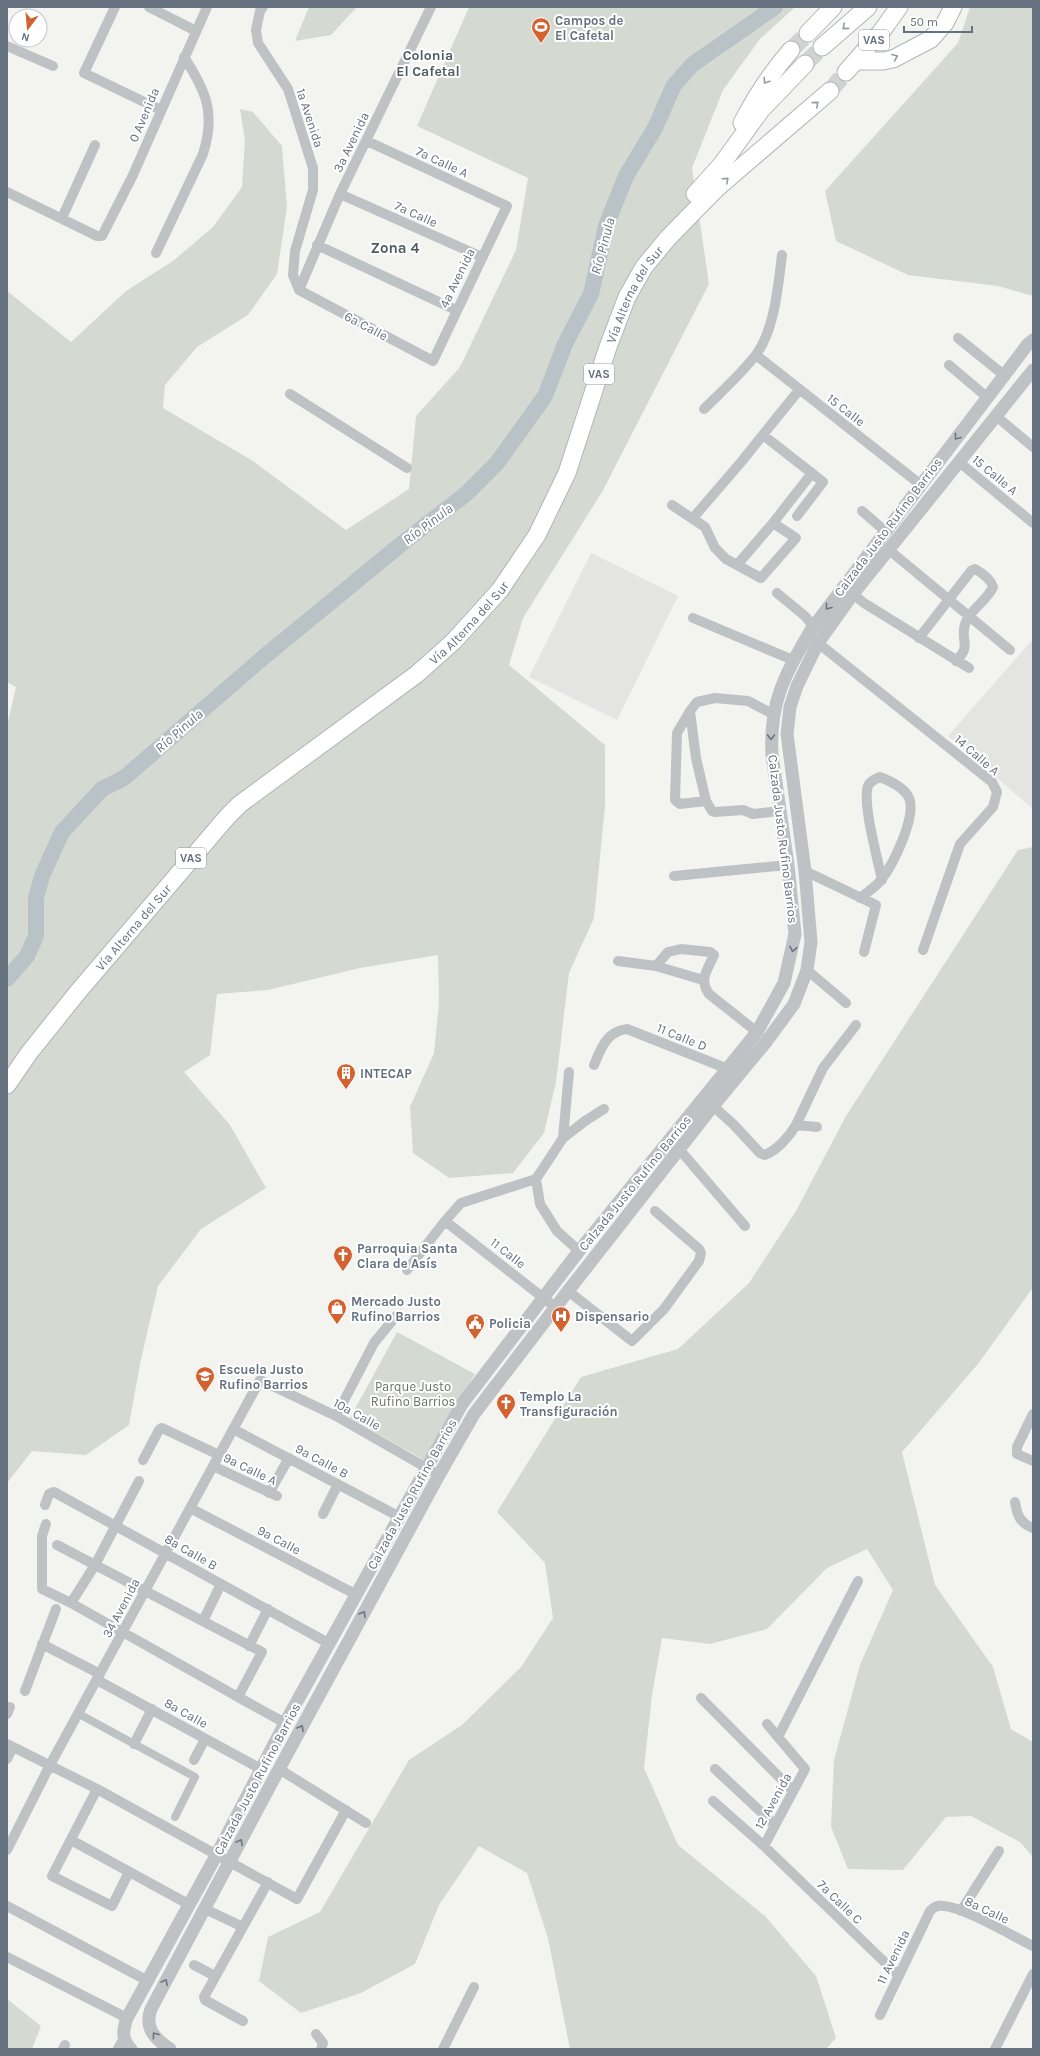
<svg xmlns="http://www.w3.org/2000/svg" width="1040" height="2056" font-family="Karla,sans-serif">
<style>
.built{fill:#e4e5e3}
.green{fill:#d4dad1}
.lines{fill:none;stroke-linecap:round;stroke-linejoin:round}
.river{stroke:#b9c2c7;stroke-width:16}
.trunk-tunnel{stroke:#d0d3d4;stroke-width:17;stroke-dasharray:17 8;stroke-linecap:butt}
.trunk-casing{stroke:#b2b5b8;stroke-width:19}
.pedestrian{stroke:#bfc2c5;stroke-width:8}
.minor{stroke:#bfc2c5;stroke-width:10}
.tertiary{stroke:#bfc2c5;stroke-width:13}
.trunk{stroke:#fff;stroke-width:17}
.oneway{stroke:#939ca5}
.oneway2{stroke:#6a7582}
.labels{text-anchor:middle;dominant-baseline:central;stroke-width:4;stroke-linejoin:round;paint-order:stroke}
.shield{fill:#fff;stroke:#939ca5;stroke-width:1}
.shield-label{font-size:12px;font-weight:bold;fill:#65717e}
.poi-label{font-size:13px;font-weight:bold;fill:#65717e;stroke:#fff;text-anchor:start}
.street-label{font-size:13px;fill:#65717e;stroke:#fff}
.park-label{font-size:13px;fill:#667663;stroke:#fff}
.neighbourhood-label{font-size:14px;font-weight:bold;fill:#525b64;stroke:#fff}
.water-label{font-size:14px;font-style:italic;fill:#667983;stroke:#fff}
.quarter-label{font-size:15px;font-weight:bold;fill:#525b64;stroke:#fff}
</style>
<rect width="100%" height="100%" fill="#f3f4f0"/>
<path class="built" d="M591 553 678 596 617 720 529 677Z
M1033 639V809L948 736Z"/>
<path class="green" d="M309 7H357L331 35 295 41Z
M469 7H795L760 39 723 90 692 168 709 284 602 492 523 618 509 665 605 745V806L594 918 569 973 556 1082 544 1133 513 1173 449 1178 413 1153 410 1107 434 1053 439 1003 438 955 360 968 268 990 217 994 210 1055 184 1072 230 1125 266 1188 201 1229 158 1286 140 1364 129 1425 86 1455 32 1451 7 1483V726L16 687 7 682V291L71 342 126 291 173 261 213 227 242 187 245 140 240 109 253 112 282 146 287 207 277 274 248 315 197 347 165 385 163 408 253 461 346 530 409 489 416 416 460 367 516 250 528 178 417 126Z
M970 7H1033V296L998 286 908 275 836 241 825 191 958 43Z
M1033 847V1283L1032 1289 978 1364 902 1452 935 1585 993 1667 1011 1729 1033 1742V1857L1020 1842 971 1816 946 1817 903 1870 848 1869 831 1827 834 1760 860 1665 893 1590 867 1549 827 1568 767 1629 710 1644 662 1638 652 1695 644 1768 678 1845 765 1916 816 1976 836 2038 826 2049H570L548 1938 527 1873 479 1846 439 1905 415 1964 361 1993 301 2013 259 1981 268 1937 320 1912 409 1760 462 1725 521 1667 553 1618 545 1563 497 1512 581 1377 678 1349 749 1283 796 1211 846 1116 1018 850Z
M397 1332 475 1374 424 1460 350 1418Z
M7 1999 41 2026 32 2049H7Z"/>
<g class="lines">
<path class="river" d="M7 979 27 956 36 936V898L42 876 62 832 102 789 124 778 265 656 405 541 466 494 497 463 545 396 565 344 591 294 606 226 626 176 655 128 674 85 693 64 775 7"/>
<path class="trunk-tunnel" d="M791 50 808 33
M805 64 822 47
M830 91 846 72"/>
<defs>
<g id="trunk">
<path d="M808 33 833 7"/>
<path d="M822 47 868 7"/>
<path d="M857 61H883L893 59 931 39 945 23 953 7"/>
<path d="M846 72 881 32 899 7"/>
<path d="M742 123C756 96 771 73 791 50"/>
<path d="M695 194 722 164 761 110 805 64"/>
<path id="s1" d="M7 1085 29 1053 77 993 227 817 240 804 417 674 454 641 500 590 537 535 567 473 608 347 627 297 644 267 668 238 717 188 830 91"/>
</g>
</defs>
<use href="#trunk" class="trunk-casing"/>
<path class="pedestrian" d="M79 1714 195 1777 175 1817"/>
<path class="minor" d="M115 7 84 73 161 110
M149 7 196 31
M263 7 260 11 256 30 258 43 288 89 313 168V190L295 251 293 275 299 290
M7 46 53 66
M7 192 97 236H102L133 175 207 7
M340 194 482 257
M62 218 95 145
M317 245 456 310
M156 253 203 154C216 113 206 91 184 57
M299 290 433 361 507 206 367 141
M299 290 340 194 431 7
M958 338 1005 376
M756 355 921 485
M949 365 988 398
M290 394 407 468
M704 409C721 392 740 375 755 356 775 330 778 286 782 255
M996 416 1033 447
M763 435 823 482 797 516
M959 462 1033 523
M672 505 705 527 715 548 726 559 761 578 796 538 773 523
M862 511 885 531
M693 518 742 461 799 390
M889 550 1010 650
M737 565 773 523 812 473
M777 593 806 617 813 627
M853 594 864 603 969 668
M693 618 793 660
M919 638 971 571 975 569C982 573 991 579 993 587 987 601 970 609 965 624 960 641 972 646 956 661
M818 643 992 782 997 792 993 807 960 844 923 950
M690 711 696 758 706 801
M773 714 748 701 715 698 697 702 690 711 677 733 675 800 680 804 706 801 712 811 715 812 743 810 753 814 780 811
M805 871 876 905 864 952
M674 876 788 865
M860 898C867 892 876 887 881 880 893 865 917 816 909 798 905 788 890 781 880 777 875 779 870 781 868 786 862 803 878 860 882 880
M618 961 656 966 703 980
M656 966 668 952 681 949 710 952 714 955C707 971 699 979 709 994L757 1032
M807 970 846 1003
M594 1065C601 1048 607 1031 627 1029L728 1069
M713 1106 733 1124 760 1153 765 1155C777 1150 789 1137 796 1125L817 1127
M796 1125 823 1068 856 1025
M563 1138 569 1072
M679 1149 745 1226
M536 1179 540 1204 557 1231 579 1251
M445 1221 555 1307
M407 1270 445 1221 461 1203 536 1179 563 1138 585 1121 604 1109
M568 1291 632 1341 664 1309 699 1261 701 1253 699 1249 655 1211
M1033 1414 1017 1447V1454L1033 1461
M336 1416 374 1343 396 1316
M233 1429 400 1517
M143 1460 159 1430 162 1428 219 1455
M213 1466 277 1496
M269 1493 289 1458
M1015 1502C1017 1515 1020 1523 1033 1528
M45 1505 49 1494 54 1492 330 1644
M190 1508 357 1595
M323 1514 338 1484
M46 1524 42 1536V1589L71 1603 95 1565 139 1481
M57 1545 262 1652 238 1697 71 1603
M203 1621 221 1584
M42 1644 100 1674
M249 1646 268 1609
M97 1680 261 1769
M25 1691 56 1609
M238 1697 285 1723
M701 1698 793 1791
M7 1714 10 1707
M778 1737 858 1581
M7 1744 97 1789 297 1899 346 1810
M134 1744 152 1709
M7 1759 13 1747
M194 1760 205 1739
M279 1769 366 1823
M715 1769 775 1825
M97 1789 52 1876 112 1906 129 1872
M713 1801 764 1846 899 1976
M71 1840 190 1905
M764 1846 805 1769 767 1724
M7 1850 50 1765 260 1380 336 1416 439 1475
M7 1906 148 1981
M205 1909 243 1927
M961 1911 999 1851
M7 1957 127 2018
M194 1965 215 1976
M880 2015 930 1911C934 1907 937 1905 943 1906 962 1906 1014 1937 1033 1946
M243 2021 205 2000 204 1997 268 1882
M316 2034 323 2043 321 2049
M63 2049 65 2045
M118 2049 124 2038
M443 2049 474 1987
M995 2049 1033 1974"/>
<path class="tertiary" d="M131 2049C121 2039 123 2030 127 2018L217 1854 285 1723 462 1404 579 1251 757 1032 784 983 795 934 788 865 772 755C769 702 785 675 811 630L1028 344 1033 340
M170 2049C155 2039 144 2028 151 2009L279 1769 439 1475 474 1414 568 1291 713 1106 766 1042 794 1004 807 970 811 942 805 871 787 734 790 707 797 686 818 643 853 594 1033 370"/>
<use href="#trunk" class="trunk"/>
</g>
<defs><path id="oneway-chevron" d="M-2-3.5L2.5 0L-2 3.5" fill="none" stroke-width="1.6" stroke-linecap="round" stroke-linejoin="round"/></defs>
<g class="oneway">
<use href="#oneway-chevron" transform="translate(845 27) rotate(140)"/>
<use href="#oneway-chevron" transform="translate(895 57) rotate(-23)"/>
<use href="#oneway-chevron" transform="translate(766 81) rotate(124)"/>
<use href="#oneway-chevron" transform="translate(816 104) rotate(-41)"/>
<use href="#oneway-chevron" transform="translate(726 180) rotate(-42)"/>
</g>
<g class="oneway2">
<use href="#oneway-chevron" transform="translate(957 437) rotate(127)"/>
<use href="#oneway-chevron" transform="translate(828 607) rotate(127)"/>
<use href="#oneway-chevron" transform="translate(771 737) rotate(91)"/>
<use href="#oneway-chevron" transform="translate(793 949) rotate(100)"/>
<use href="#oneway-chevron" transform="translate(363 1614) rotate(-61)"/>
<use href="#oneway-chevron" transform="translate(301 1728) rotate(-61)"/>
<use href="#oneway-chevron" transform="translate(240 1842) rotate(-62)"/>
<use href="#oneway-chevron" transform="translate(165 1982) rotate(-62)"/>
<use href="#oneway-chevron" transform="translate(155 2035) rotate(-126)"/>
</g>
<defs>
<symbol id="stadium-pin" viewBox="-11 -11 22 30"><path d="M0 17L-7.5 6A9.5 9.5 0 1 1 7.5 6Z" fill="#d36230" stroke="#fff"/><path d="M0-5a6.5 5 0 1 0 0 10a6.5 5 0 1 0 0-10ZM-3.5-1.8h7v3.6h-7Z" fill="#fff"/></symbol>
<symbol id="building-pin" viewBox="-11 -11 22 30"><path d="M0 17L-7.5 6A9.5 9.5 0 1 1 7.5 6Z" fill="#d36230" stroke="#fff"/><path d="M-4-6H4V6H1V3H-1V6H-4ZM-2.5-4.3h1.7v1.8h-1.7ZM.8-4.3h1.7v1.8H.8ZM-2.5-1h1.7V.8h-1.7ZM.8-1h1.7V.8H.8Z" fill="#fff"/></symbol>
<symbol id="church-pin" viewBox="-11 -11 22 30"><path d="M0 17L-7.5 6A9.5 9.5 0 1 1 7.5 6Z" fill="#d36230" stroke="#fff"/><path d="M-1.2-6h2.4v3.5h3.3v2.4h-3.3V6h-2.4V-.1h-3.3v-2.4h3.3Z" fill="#fff"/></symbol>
<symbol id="shop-pin" viewBox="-11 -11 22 30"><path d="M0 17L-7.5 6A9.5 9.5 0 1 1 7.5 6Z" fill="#d36230" stroke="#fff"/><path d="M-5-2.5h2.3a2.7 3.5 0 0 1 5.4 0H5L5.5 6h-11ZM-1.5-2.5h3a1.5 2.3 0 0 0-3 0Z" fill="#fff"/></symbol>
<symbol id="hospital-pin" viewBox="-11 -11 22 30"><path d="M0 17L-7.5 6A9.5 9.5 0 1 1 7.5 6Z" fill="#d36230" stroke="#fff"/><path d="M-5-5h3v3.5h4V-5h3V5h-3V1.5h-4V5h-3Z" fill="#fff"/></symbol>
<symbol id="civic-pin" viewBox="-11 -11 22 30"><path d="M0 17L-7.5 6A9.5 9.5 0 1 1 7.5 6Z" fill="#d36230" stroke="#fff"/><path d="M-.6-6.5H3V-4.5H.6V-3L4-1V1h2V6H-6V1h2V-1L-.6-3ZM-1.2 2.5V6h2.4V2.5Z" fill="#fff"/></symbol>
<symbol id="school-pin" viewBox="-11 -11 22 30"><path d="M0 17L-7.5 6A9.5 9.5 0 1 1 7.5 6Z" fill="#d36230" stroke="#fff"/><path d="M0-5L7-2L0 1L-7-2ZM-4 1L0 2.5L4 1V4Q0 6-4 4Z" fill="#fff"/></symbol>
</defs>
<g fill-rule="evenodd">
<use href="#stadium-pin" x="530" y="16" width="22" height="30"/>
<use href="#building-pin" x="335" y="1062" width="22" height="30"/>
<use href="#church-pin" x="332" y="1244" width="22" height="30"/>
<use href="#shop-pin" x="326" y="1297" width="22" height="30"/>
<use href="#hospital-pin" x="550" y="1305" width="22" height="30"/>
<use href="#civic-pin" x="464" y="1312" width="22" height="30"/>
<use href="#school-pin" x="194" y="1365" width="22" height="30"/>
<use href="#church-pin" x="495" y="1392" width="22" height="30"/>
</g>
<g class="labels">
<g class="shield">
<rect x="859" y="30" width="30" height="20" rx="3"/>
<rect x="584" y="364" width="30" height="20" rx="3"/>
<rect x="176" y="848" width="30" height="20" rx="3"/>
</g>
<g class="shield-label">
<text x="874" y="40">VAS</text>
<text x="599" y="374">VAS</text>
<text x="191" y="858">VAS</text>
</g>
<g class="poi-label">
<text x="555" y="20">Campos de<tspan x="555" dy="15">El Cafetal</tspan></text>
<text x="360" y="1073">INTECAP</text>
<text x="357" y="1248">Parroquia Santa<tspan x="357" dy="15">Clara de Asís</tspan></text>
<text x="351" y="1301">Mercado Justo<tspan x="351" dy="15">Rufino Barrios</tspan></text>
<text x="575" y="1316">Dispensario</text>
<text x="489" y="1323">Policia</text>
<text x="219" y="1369">Escuela Justo<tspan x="219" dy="15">Rufino Barrios</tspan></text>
<text x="520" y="1396">Templo La<tspan x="520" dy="15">Transfiguración</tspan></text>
</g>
<g class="street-label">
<text transform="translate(144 115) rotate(-67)">0 Avenida</text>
<text transform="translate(310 118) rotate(72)">1a Avenida</text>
<text transform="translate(351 142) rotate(-64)">3a Avenida</text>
<text transform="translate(442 162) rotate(25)">7a Calle A</text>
<text transform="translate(416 214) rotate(24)">7a Calle</text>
<text transform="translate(457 278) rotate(-64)">4a Avenida</text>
<text stroke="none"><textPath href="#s1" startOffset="1030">Vía Alterna del Sur</textPath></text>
<text transform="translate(366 326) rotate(28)">6a Calle</text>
<text transform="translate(846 410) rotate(38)">15 Calle</text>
<text transform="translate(995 475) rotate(40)">15 Calle A</text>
<text transform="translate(888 527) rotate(-53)">Calzada Justo Rufino Barrios</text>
<text stroke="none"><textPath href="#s1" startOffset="658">Vía Alterna del Sur</textPath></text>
<text transform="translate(977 755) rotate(41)">14 Calle A</text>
<text transform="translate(783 839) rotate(83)">Calzada Justo Rufino Barrios</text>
<text stroke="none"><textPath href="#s1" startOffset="202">Vía Alterna del Sur</textPath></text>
<text transform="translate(682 1037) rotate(22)">11 Calle D</text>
<text transform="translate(635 1183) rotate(-51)">Calzada Justo Rufino Barrios</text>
<text transform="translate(508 1253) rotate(38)">11 Calle</text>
<text transform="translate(357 1414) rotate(29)">10a Calle</text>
<text transform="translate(322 1461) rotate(28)">9a Calle B</text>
<text transform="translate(250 1469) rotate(26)">9a Calle A</text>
<text transform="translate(412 1494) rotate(-61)">Calzada Justo Rufino Barrios</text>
<text transform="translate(279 1540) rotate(28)">9a Calle</text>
<text transform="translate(191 1552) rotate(30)">8a Calle B</text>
<text transform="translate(121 1608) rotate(-62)">34 Avenida</text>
<text transform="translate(186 1713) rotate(29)">8a Calle</text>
<text transform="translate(257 1779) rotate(-62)">Calzada Justo Rufino Barrios</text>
<text transform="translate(773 1801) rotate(-61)">12 Avenida</text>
<text transform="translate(840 1902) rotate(44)">7a Calle C</text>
<text transform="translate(987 1910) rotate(25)">8a Calle</text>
<text transform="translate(893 1957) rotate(-64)">11 Avenida</text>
</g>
<g class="park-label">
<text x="413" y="1386">Parque Justo<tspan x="413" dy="15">Rufino Barrios</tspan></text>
</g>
<g class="neighbourhood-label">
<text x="428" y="55">Colonia<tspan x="428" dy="16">El Cafetal</tspan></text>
</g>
<g class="water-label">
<text transform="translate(603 246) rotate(-75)">Río Pinula</text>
<text transform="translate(428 524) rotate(-37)">Río Pinula</text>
<text transform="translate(179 731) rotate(-41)">Río Pinula</text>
</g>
<g class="quarter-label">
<text x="395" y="248">Zona 4</text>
</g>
</g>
<rect width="1040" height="2056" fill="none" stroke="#65717e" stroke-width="16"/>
<g transform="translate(28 28) rotate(196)"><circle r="19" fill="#ffffff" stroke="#c1c6cb"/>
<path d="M0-3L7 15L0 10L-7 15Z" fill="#d36230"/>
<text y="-6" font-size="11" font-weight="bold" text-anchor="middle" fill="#65717e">N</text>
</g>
<path d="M904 26v6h68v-6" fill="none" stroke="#65717e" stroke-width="2"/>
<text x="910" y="26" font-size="12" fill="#65717e" stroke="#ffffff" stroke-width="3" paint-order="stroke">50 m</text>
</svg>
